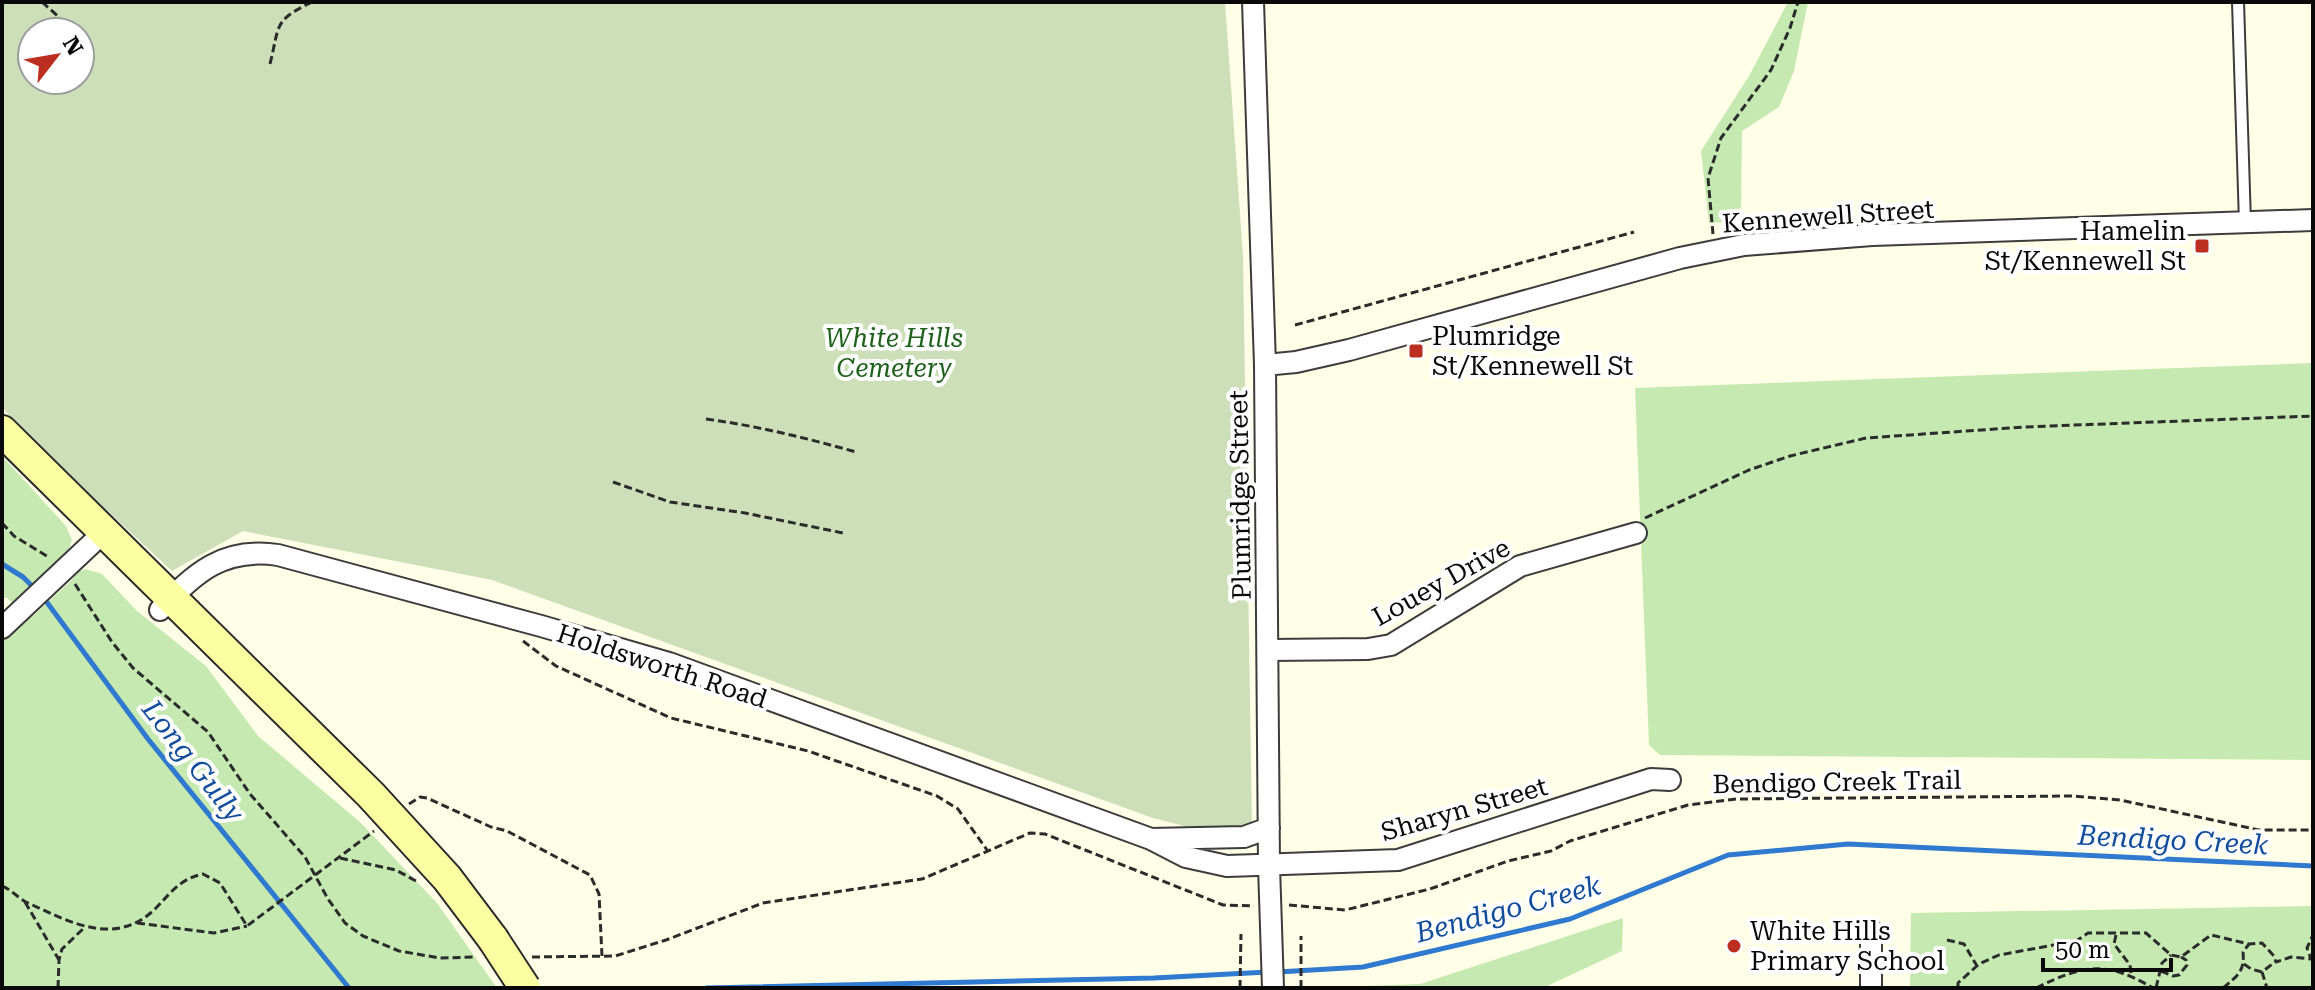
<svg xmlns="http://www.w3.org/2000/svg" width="2315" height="990" font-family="'Roboto Serif',serif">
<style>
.green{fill:#c5e9b0}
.cemetery{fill:#cddfb9;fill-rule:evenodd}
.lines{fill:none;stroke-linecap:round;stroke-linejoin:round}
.stream{stroke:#2f79d0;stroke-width:5}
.service-casing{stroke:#3c3c3c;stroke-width:14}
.minor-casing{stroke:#3c3c3c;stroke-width:24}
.secondary-casing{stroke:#2b2b2b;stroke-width:34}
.path{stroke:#2b2b2b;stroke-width:3;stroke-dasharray:8 4;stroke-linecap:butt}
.service{stroke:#fff;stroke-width:10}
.minor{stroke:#fff;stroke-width:20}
.secondary{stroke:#fcffa1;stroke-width:30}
.secondary-bridge-casing{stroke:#2b2b2b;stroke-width:34;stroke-linecap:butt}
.secondary-bridge{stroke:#fcffa1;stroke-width:30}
.poi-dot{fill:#bb2e20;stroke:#fff;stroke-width:3}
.labels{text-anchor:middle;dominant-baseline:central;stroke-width:8;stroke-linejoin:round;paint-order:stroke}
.street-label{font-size:26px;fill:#090909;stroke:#fff}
.poi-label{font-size:26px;fill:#090909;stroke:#fff;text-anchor:start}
.park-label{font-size:26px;font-style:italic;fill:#1e611a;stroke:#fff}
.water-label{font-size:28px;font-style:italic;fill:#124c9c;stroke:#fff}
</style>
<rect width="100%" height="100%" fill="#fffee6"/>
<path class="green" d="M1788 2H1808L1794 71 1779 107 1742 131 1741 211 1727 222 1709 223 1701 151 1749 76Z
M2313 363V760L1660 755 1649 745 1635 388Z
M2 456 66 526 72 540 68 552 12 603 7 598H2Z
M86 569 102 574 137 611 206 666 258 736 360 822 437 903 497 988H2V638L28 614 32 617 74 578V573Z
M2313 906V988H1910L1911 913Z
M1623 918 1622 951 1543 988H1308L1420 984Z"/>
<path class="cemetery" d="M2 2H1225L1243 256 1252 828H1192L1153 818 492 580 243 531 172 571 27 436 2 407ZM32 32H80V80H32Z"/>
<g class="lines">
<path class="stream" d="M2 564 23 577 36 590
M43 597 148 739 349 988
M1278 972 1363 967 1570 919 1728 855 1848 844 2313 866
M706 988 1154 978 1268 972"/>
<defs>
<path id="service" d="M2238 2 2245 223"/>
<path id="minor" d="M1253 2 1265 365 1269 866 1273 988
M1265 365 1296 362 1349 350 1680 258 1744 245 1872 235 2313 220
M160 610C195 572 224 547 278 555L541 626 669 663 1151 839 1186 857 1227 866 1398 860 1651 779 1670 780
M2 628 104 532
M1268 650 1368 649 1391 645 1520 566 1636 533
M1151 839 1244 837 1269 828
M1871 988V930"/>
<path id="secondary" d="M2 431 371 795 447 878 493 939"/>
</defs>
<use href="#service" class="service-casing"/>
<use href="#minor" class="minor-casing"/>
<use href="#secondary" class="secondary-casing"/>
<path class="path" d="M42 2 60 18
M270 64C280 24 273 21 312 2
M1713 234 1708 178 1721 138 1771 70 1790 28 1798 2
M1295 325 1634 232
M706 419C758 426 806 438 856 452
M613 482 670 502 745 513 843 533
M1645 518 1749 470 1790 456 1866 438 2024 427 2313 416
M2 523 14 536 50 558
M75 584 112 642 133 668 208 732 250 794 305 857 328 899 345 923 363 936 399 951 440 958 476 957
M523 641 556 666 671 718 808 751 937 796 958 809 987 850
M409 804 420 797 427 798 491 827 507 831 590 875 599 894 602 956
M340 858 396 870 416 881
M2 886C12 890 19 899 28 903 70 922 114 947 154 910 170 894 179 879 203 874L220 883 247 926 374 831
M25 902 59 960
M1289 905 1345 910 1430 889 1508 861 1551 851 1570 841 1688 805 1736 799 2073 796 2120 800 2259 830H2313
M137 923 214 933 247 926
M2116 935 2114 944 2130 965 2131 973
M1947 940 1964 944 1977 966
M532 957 615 956 666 940 763 903 922 879 1030 833 1045 834 1223 905 1254 906
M2244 964 2251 969 2262 972 2275 962
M2161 971 2173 976 2179 975 2187 965 2186 960 2181 957
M2262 972 2267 988
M58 988 59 960 62 949 85 927
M1240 988 1241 934
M1301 988V936
M1958 988V983L1979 964 1999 955 2076 941 2088 933H2146L2171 955 2181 957 2211 935 2249 944 2262 943 2274 956 2276 962 2291 957 2311 959 2307 948 2313 935
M2036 988C2083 965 2106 960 2153 988
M2156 988 2162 963 2171 955
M2223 988C2237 976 2245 972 2243 952L2249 944"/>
<use href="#service" class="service"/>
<use href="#minor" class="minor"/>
<use href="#secondary" class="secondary"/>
<defs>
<path id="secondary-bridge" d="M493 939 525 988"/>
</defs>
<use href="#secondary-bridge" class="secondary-bridge-casing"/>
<use href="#secondary-bridge" class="secondary-bridge"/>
</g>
<g class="poi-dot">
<rect x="2194" y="238" width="16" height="16" rx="4"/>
<rect x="1408" y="343" width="16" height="16" rx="4"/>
<circle cx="1734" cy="946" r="8"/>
</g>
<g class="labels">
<g class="street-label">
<text transform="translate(1828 216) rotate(-4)">Kennewell Street</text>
<text transform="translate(1240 495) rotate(-91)">Plumridge Street</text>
<text transform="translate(1441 582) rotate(-29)">Louey Drive</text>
<text transform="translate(662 666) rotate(18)">Holdsworth Road</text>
<text transform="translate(1837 782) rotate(-1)">Bendigo Creek Trail</text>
<text transform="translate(1464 809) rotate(-16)">Sharyn Street</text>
</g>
<g class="poi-label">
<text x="2186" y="231" text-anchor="end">Hamelin<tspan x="2186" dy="30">St/Kennewell St</tspan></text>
<text x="1432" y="336">Plumridge<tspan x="1432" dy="30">St/Kennewell St</tspan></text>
<text x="1750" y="931">White Hills<tspan x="1750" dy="30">Primary School</tspan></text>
</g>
<g class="park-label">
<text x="894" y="338">White Hills<tspan x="894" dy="30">Cemetery</tspan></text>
</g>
<g class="water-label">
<text transform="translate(193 761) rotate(52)">Long Gully</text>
<text transform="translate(2173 840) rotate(3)">Bendigo Creek</text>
<text transform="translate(1508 909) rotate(-15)">Bendigo Creek</text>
</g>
</g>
<rect width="2315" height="990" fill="none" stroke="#090909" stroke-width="8"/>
<g transform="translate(56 56) rotate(59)"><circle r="38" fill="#ffffff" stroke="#9d9d9d" stroke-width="2"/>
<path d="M0-6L14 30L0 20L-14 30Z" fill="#bb2e20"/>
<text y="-12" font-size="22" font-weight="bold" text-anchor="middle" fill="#090909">N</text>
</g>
<path d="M2043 958v12h128v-12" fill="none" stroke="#090909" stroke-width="4"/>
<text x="2055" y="958" font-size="24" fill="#090909" stroke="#ffffff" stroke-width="6" paint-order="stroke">50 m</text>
</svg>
